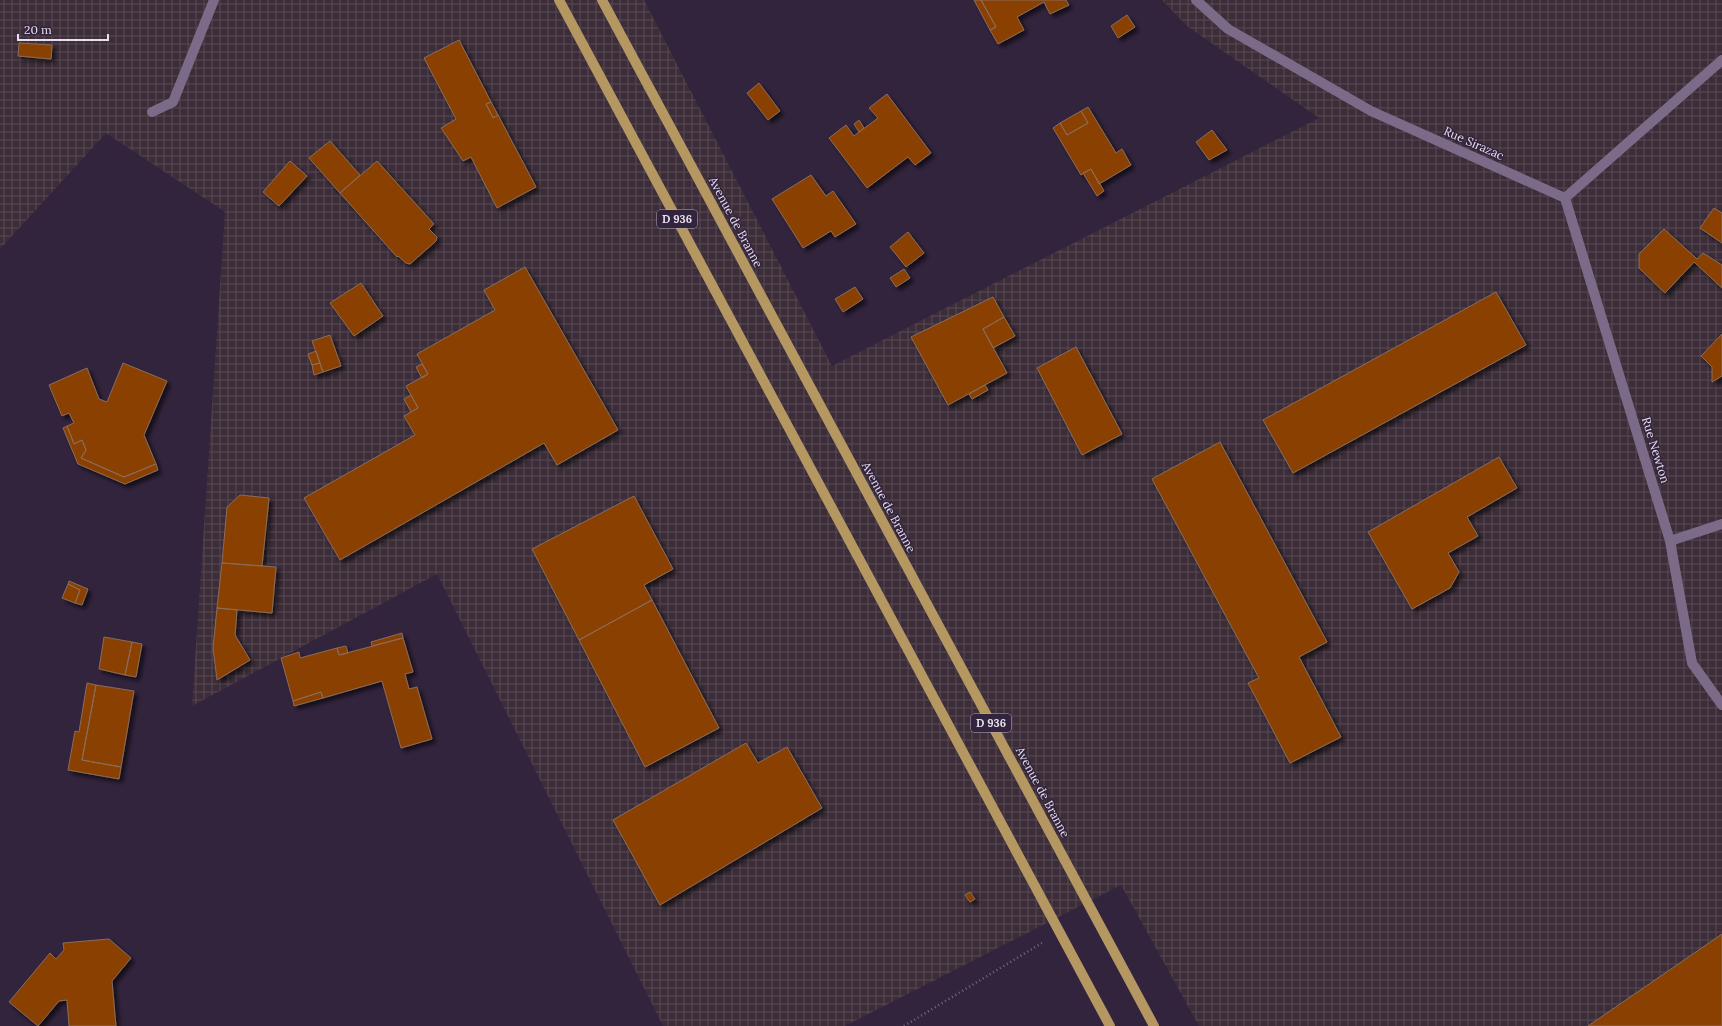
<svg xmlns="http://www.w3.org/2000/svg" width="1722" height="1026" font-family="Lora,serif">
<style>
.industrial{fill:url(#industrial-grid)}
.building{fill:#8a4102;stroke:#8b6c5a;filter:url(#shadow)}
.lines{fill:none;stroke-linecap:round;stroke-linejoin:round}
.path{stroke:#75697f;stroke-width:2.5;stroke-dasharray:1 3;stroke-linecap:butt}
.minor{stroke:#7b6b88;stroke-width:10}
.primary{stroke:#b59762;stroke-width:10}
.labels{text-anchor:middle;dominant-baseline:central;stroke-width:3;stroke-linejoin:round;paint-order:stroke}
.shield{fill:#32243d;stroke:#b1a6b9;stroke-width:1}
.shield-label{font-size:11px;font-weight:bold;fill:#e7deee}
.street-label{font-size:12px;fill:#e7deee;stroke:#32243d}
</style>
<defs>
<pattern id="industrial-grid" width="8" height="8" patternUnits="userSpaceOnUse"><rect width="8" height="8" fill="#3c2d38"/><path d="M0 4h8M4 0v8" fill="none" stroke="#584b55"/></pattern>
<filter id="shadow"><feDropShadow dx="3.5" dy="3.5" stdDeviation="2" flood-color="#0009"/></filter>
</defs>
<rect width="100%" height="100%" fill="#32243d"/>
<path class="industrial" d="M0 0H644L832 366 1319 118 1187 26 1162 0H1722V1026H1199L1121 885 845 1026H663L437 574 192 706 225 212 106 133 0 249Z"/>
<path class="building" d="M974 0H981L996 27 990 30Z
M981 0H1066L1069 5 1050 14 1044 2 1017 17 1024 30 998 44 990 30 996 27Z
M1127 15 1135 27 1118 38 1111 26Z
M459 40 491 102 486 104 493 118 498 115 536 187 497 208 471 157 463 161 441 128 456 119 424 58Z
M19 43 52 45 51 59 18 56Z
M759 83 780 111 768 120 747 93Z
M887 94 931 153 915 165 908 157 867 188 829 138 846 125 854 136 878 118 869 108Z
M491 102 498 115 493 118 486 104Z
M1088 107 1116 153 1122 149 1131 165 1099 184 1091 169 1081 175 1053 128 1060 123 1067 135 1088 123 1081 111Z
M1081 111 1088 123 1067 135 1060 123Z
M859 120 864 128 859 132 854 124Z
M1212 130 1227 150 1209 160 1196 142Z
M330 141 360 175 340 193 309 158Z
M290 161 307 176 279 206 263 192Z
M377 161 434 224 429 229 437 237 436 241 410 264 406 263 398 256 397 257 340 193Z
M1091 169 1104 191 1097 196 1083 173Z
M811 175 826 196 833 191 856 224 835 237 831 231 803 248 772 199Z
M1714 208 1722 213V243L1700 228Z
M1664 229 1697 259 1703 253 1722 265V288L1694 262 1665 293 1639 268V254Z
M908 232 924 253 906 267 890 247Z
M525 267 618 430 557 465 544 443 340 560 304 498 415 435 404 416 418 408 406 386 428 374 417 354 495 310 484 290Z
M904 269 910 278 896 287 890 278Z
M361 283 383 316 354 336 330 303Z
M855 287 863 299 843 312 835 299Z
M1496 292 1526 345 1293 473 1263 420Z
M993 297 1004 317 983 329 1007 373 948 405 911 337Z
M1004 317 1015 336 993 348 983 329Z
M1722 334V376L1712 382V367L1701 356Z
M330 335 341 366 323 372 312 341Z
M1076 347 1122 434 1082 455 1037 368Z
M316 351 320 363 312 365 308 354Z
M123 363 167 381 144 435 156 464 124 477 81 458 86 450 82 440 74 444 67 426 74 423 69 413 62 416 49 385 87 368 99 399 107 402Z
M320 363 323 372 314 375 312 365Z
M422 364 428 374 422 378 416 367Z
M985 385 988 390 972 399 969 394Z
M411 395 418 408 411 412 404 399Z
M67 426 74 444 82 440 86 450 81 458 124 477 156 464 158 470 125 484 78 464 63 428Z
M1220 442 1327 642 1299 657 1341 737 1290 763 1248 683 1259 678 1152 479Z
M1499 457 1517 488 1467 517 1478 536 1448 553 1459 572 1450 588 1412 609 1368 532Z
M240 495 269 498 262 566 222 563 227 507Z
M634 496 673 569 644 585 652 600 579 640 532 549Z
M222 563 276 567 272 613 217 608Z
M69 581 88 589 82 605 75 603 80 590 68 584Z
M68 584 80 590 75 603 62 598Z
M652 600 719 728 645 767 579 640Z
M217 608 237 610 235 635 250 660 217 680 213 648Z
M402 633 403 638 372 646 371 642Z
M104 637 132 642 125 675 99 669Z
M403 638 413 672 405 674 409 689 417 687 432 739 401 748 382 681 323 698 321 692 293 701 281 658 299 652 300 658 337 648 339 655Z
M132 642 142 644 136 677 125 675Z
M346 646 348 653 339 655 337 648Z
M87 683 96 685 82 760 121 767 119 779 68 770 75 731 79 732Z
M96 685 134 691 121 767 82 760Z
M321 692 323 698 294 706 293 701Z
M746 743 758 763 787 747 822 808 660 905 613 820Z
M970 892 975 899 970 902 965 895Z
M1722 935V1026H1588L1722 934Z
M109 939 131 958 112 981 116 1026H69L67 1000 59 1001 38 1026 9 1002 50 953 56 959 64 950 63 943Z"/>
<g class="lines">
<path class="path" d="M904 1026 1042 943"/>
<path class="minor" d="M1196 0 1228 29 1371 111 1565 198 1722 60
M152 112 173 102 214 0
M1565 198 1670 541 1692 663 1722 705
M1670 541 1722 524"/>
<path class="primary" d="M559 0 1110 1026
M602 0 1154 1026"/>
</g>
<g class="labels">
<g class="shield">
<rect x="657" y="210" width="40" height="18" rx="3"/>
<rect x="971" y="714" width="40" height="18" rx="3"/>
</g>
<g class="shield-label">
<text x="677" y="219">D 936</text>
<text x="991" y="723">D 936</text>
</g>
<g class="street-label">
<text transform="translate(1474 143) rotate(24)">Rue Sirazac</text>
<text transform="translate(736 222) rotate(62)">Avenue de Branne</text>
<text transform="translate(1656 450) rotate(73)">Rue Newton</text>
<text transform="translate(889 507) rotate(62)">Avenue de Branne</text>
<text transform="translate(1043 792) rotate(62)">Avenue de Branne</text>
</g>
</g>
<path d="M18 34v6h90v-6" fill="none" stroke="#e7deee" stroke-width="2"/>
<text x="24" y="34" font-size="12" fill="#e7deee" stroke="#32243d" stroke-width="3" paint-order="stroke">20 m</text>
</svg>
